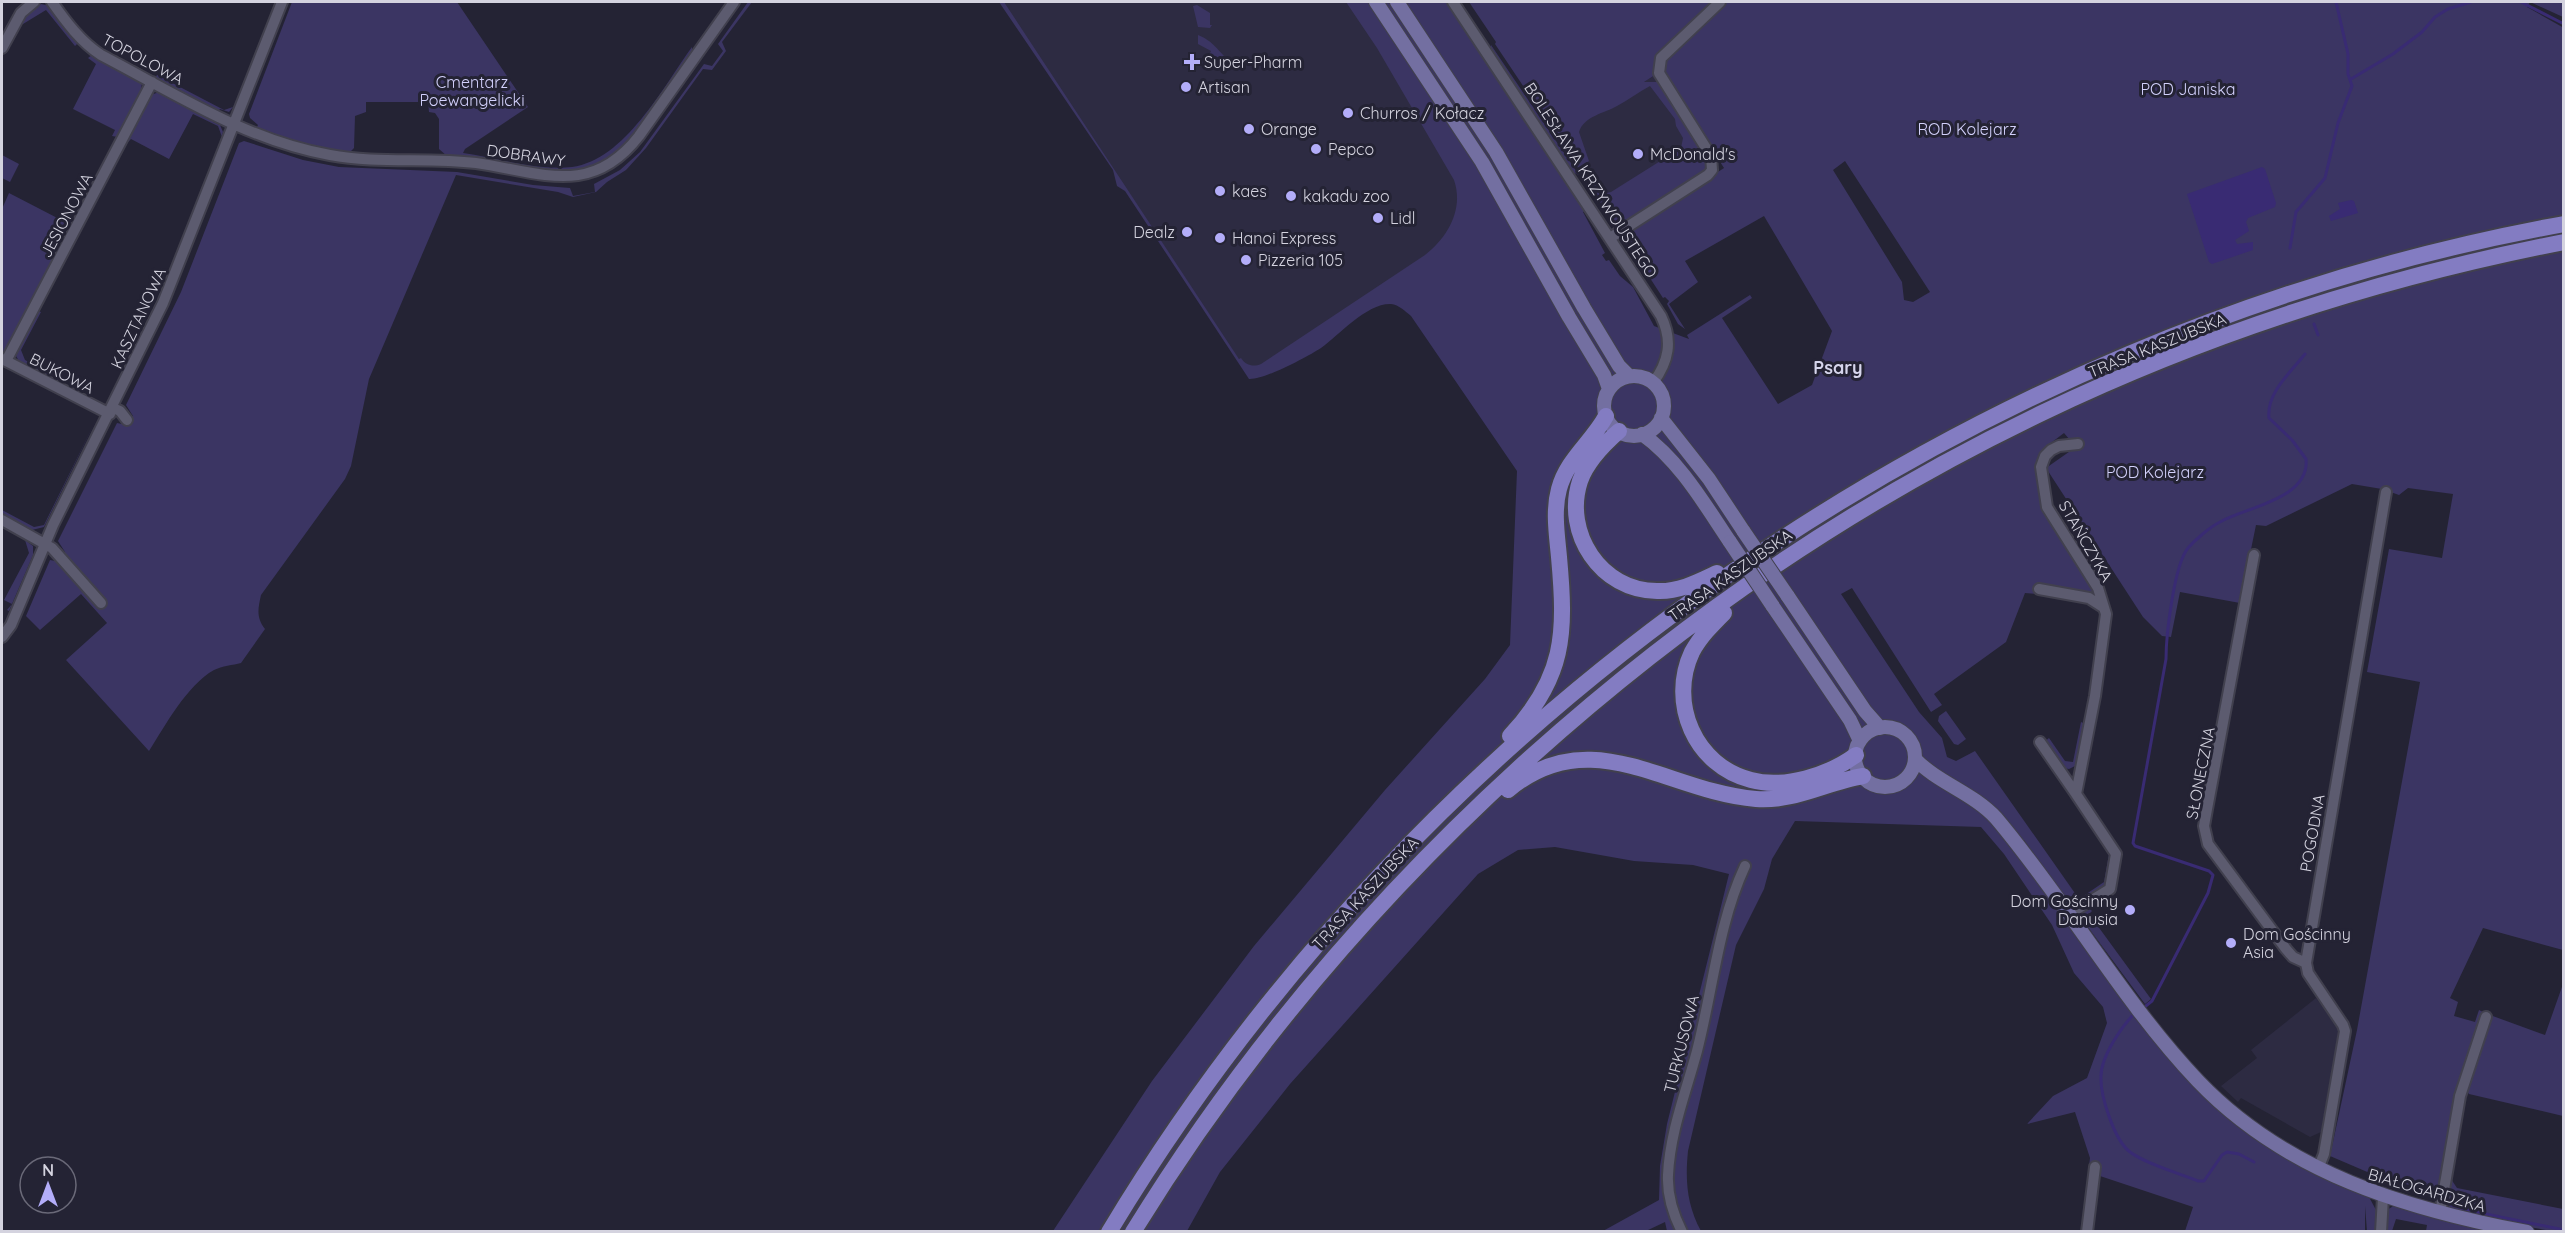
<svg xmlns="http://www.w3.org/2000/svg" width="2565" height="1233" font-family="Quicksand,sans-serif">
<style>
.built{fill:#2d2b42}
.green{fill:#3b3563;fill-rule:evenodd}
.water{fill:#392b73}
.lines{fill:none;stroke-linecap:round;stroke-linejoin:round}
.stream{stroke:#392b73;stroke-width:3}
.minor-casing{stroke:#41404e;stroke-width:14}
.major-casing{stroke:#41404e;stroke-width:16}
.highway-casing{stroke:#41404e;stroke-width:20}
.minor{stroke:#5c5b6f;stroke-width:10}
.major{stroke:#736fa1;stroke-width:14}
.highway{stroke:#837cc2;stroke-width:16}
.major-bridge-casing{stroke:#41404e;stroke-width:16;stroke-linecap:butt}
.major-bridge{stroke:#736fa1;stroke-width:14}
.poi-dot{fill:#b3adf9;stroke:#242334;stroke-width:2}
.labels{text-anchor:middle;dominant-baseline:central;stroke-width:6;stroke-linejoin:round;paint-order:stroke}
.street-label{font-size:16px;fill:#d4d3df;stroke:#242334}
.poi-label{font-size:16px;fill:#d4d3df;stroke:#242334;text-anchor:start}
.park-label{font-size:16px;fill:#d3d1fc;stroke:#242334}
.neighbourhood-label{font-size:18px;font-weight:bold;fill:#d6d5ec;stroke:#242334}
</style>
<rect width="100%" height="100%" fill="#242334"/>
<path class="built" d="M1002 2H1353L1496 215 1250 376Z
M1655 75 1709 161 1614 220 1558 135Z
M2316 998 2339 1028 2321 1132 2310 1137 2241 1098 2238 1102 2221 1086 2257 1058 2251 1050Z"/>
<path class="green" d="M292 2H457L528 107 465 149 463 153C497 158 539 171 572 167 625 160 663 87 692 47V54C672 81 644 129 620 150 576 188 500 164 447 156L439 149V119L435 113 429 112 428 102H366V112L355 116 354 148 349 153 306 146 256 129 258 125 250 118 249 114Z
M748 2H752L722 42 726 51 712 70 703 69 646 148 626 170 607 182 596 192 573 197 558 192 456 175 369 379 351 466 345 479 261 595C258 609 256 617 265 629L241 663C233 665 222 666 214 670 187 685 165 726 149 751L66 660 107 623 81 594 40 630 26 616 50 560 55 561 65 552 58 541 117 423 122 424 133 416 126 405 181 292 239 143 244 141 303 160 339 167 457 172 533 185 570 188 573 196 595 192 594 184 620 170 640 152 704 64 712 66 723 51 718 44Z
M999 2H1004L1239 359 1241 358C1246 366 1254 367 1261 364L1425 255C1448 237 1464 209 1454 180L1377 48 1346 2H1369L1574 314 1487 159 1384 2H1390L1574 278 1501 148 1404 2H1448L1586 210 1583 212 1605 253 1602 255 1606 261 1609 260 1620 276 1633 287 1654 326 1689 339 1687 335 1750 295 1752 298 1722 318 1778 404 1812 385 1832 331 1764 216 1685 261 1698 282 1669 304 1685 329 1678 324 1667 304 1669 301 1665 297 1663 298 1622 235 1724 168 1662 70 1665 60 1727 2H2563V17L2530 2 2527 7 2564 28 2563 950 2483 928 2450 998 2458 1002 2454 1016 2475 1022 2479 1010 2485 1013 2439 1193 2379 1177 2330 1156 2357 1030 2420 682 2367 672 2389 549 2442 558 2453 494 2408 488 2399 495 2382 489 2352 484 2266 526 2256 525 2240 603 2180 592 2171 637 2162 636 2143 617 2046 468 2076 447 2064 433 2043 449 2040 461 2044 504 2095 594 2090 595 2038 587 2037 594 2025 593 2006 642 1934 694 1942 705 1931 712 1852 588 1841 594 1919 712 1942 738 1947 757 1956 761 1975 751 2079 899 2104 882 2109 854 2099 839 2102 838 2112 855 2107 885 2075 904 2069 903 2024 840 2014 847 2134 1012 2133 1016 2136 1014 2200 1090 2369 1197 2376 1210 2377 1231H2367L2365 1206V1231H2185L2193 1207 2097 1175V1167L2089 1166 2090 1158 2075 1112 2027 1124 2053 1096 2087 1078 2107 1023 2103 1007 2074 973 2052 925 2004 854 1981 827 1795 821 1772 859 1764 889 1736 945 1688 1151C1685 1181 1687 1205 1701 1231H1667L1665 1222 1646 1231H1603L1659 1200 1660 1166 1667 1124 1729 874 1693 865 1634 861 1555 847 1518 850 1478 874 1290 1084 1220 1172 1187 1231H1053L1152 1081 1254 946 1385 790 1485 679 1510 645 1517 471 1411 316C1405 311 1399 305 1391 304 1367 303 1339 335 1321 348 1307 357 1264 380 1249 379L1125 191 1117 186 1113 170ZM1845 161 1930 292 1913 302 1904 300 1902 282 1833 170Z
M1469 2H1715L1662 52 1658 73 1644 82H1657L1664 88 1709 161 1710 167 1619 227 1616 226 1587 182 1594 178 1599 180 1595 189 1603 198 1607 193 1611 192 1681 148 1683 138 1676 126 1675 119 1650 86C1639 92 1628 100 1617 106 1605 113 1584 116 1579 132L1589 161 1578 168 1495 44 1496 42Z
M41 4 50 6 78 43 75 46 46 10 23 24 21 20Z
M1197 5 1210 13V25H1212L1210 28 1198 27 1193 6Z
M1198 35C1217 42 1222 59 1240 69L1239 71 1209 55 1211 51 1198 44Z
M1491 45 1579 175 1572 172 1490 49Z
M92 55 142 83 140 94 118 137 112 136 115 130 73 109 96 64 88 58Z
M157 75 224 110 233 107 229 112 220 109 218 111 155 78Z
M159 92 214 119 213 122 220 125 223 132 218 148 222 137 218 126 193 114 169 159 131 139 126 144 151 95Z
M2 155 19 164 10 182 2 178Z
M9 193 67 223 70 219 73 223 7 349 2 352V209Z
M38 311 41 312 21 350 25 360 52 374 48 378 20 363 16 356Z
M97 418 44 527 32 530 2 515V510L34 527 44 525Z
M25 540 33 546V555L9 611 7 610 12 604 4 600 29 553Z
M1946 711 1966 739 1958 745 1954 744 1938 721 1939 716Z
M2081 722 2085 724 2077 765 2069 769 2062 768 2044 742 2049 738 2065 761 2073 762Z
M2089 908 2092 911 2089 914 2151 999 2145 1004 2142 1000 2079 915V912Z
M2563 984V1116L2469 1094 2466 1090 2490 1015 2545 1035Z
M2451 1179 2457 1188 2563 1209V1231H2551L2475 1217 2450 1209 2447 1202Z
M2395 1205 2503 1231H2426L2427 1225 2396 1219 2392 1231 2385 1232 2387 1210Z"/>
<path class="water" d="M2262 167 2265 169 2276 203 2275 207 2248 218 2246 222 2249 231 2235 240 2237 244 2253 242V250L2212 264 2209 262 2187 194Z
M2351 200 2354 201 2358 213 2331 221 2329 216 2340 209 2338 203Z"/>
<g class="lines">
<path class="stream" d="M2521 2 2564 24
M2351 79 2393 54 2422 32 2435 17 2448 9 2471 2
M2290 248 2296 212 2325 178 2338 123 2352 86 2348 74V54L2336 2
M2314 324 2318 335
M2142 1009 2152 1001 2208 893 2213 875 2209 871 2135 846 2133 843 2166 659C2166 636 2174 565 2188 548 2196 539 2210 527 2220 522 2246 507 2310 499 2306 459L2292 440 2269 418C2266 393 2291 372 2305 354
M2136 1012C2122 1026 2101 1056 2101 1076 2100 1095 2114 1140 2130 1152 2146 1164 2178 1173 2198 1181H2204L2222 1155 2227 1152 2239 1154 2254 1162
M2452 1207 2564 1230"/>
<defs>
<path id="minor" d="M52 2C66 22 81 42 101 55 174 93 248 141 330 155 378 164 428 157 476 163 540 172 591 198 639 136L734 2
M1453 2 1661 316C1673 341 1669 361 1653 383
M2 48 21 13 34 2
M1610 238 1708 175 1712 170 1711 156 1659 73 1661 58 1720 2
M2 359 110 414
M6 361 152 82
M113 408 120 411 127 420
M2 520 52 548 101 603
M2254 555 2207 809 2204 826 2208 844 2286 949 2293 957 2306 963
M2039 589 2089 598 2103 607
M2 637 11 625 53 525 163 303 282 2
M2040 742 2076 794
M2069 914 2110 889 2116 854 2076 794 2095 696 2106 614 2098 588 2047 507 2041 467 2045 456 2051 450 2059 446 2078 444
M2318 1169 2324 1154 2345 1031 2343 1025 2308 973 2306 963 2386 492
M2440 1213 2460 1096 2486 1017
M1682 1232C1673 1214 1667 1195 1668 1175 1670 1132 1686 1092 1697 1051 1713 989 1718 924 1745 866
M2087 1232 2095 1167
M2381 1232 2383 1197"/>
<path id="major" d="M1376 2 1482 162 1569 317 1604 375 1609 389
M1397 2 1496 152 1584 308 1619 366 1629 376
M1604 406a30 30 0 1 1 60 0a30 30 0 1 1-60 0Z
M1661 418 1709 479 1744 532
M1642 434C1680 461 1705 505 1730 542
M1787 595 1865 711 1880 728
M1772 605 1850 720 1860 741
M1855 757a30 30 0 1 1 60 0a30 30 0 1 1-60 0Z
M1915 759C1938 783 1973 793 1996 818 2067 902 2123 1002 2198 1081 2286 1173 2406 1209 2527 1232"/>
<path id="highway" d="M1619 431C1603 445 1587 461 1580 481 1563 533 1601 591 1657 591 1679 592 1698 582 1717 573
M1724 613C1712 625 1700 637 1692 652 1668 703 1695 766 1751 780 1784 789 1829 775 1856 755
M1510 736C1565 677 1566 634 1559 557 1557 535 1553 511 1559 489 1567 459 1592 442 1606 416
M1508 790C1592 720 1667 792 1756 799 1794 802 1827 782 1863 776
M1109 1232C1421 713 1967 332 2564 224
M1133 1232C1347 884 1675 588 2044 412 2209 333 2384 277 2564 242"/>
</defs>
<use href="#minor" class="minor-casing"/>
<use href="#major" class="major-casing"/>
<use href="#highway" class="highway-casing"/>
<use href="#minor" class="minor"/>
<use href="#major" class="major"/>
<use href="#highway" class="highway"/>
<defs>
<path id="major-bridge" d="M1744 532 1787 595
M1730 542 1772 605"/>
</defs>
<use href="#major-bridge" class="major-bridge-casing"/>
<use href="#major-bridge" class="major-bridge"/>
</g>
<g class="poi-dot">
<path d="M1189 53h6v6h6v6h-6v6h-6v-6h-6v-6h6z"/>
<circle cx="1186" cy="87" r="6"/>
<circle cx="1348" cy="113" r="6"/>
<circle cx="1249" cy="129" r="6"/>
<circle cx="1316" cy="149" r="6"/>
<circle cx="1638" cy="154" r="6"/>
<circle cx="1220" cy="191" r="6"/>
<circle cx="1291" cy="196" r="6"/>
<circle cx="1378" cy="218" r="6"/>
<circle cx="1187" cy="232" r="6"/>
<circle cx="1220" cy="238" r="6"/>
<circle cx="1246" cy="260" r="6"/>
<circle cx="2130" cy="910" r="6"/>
<circle cx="2231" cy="943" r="6"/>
</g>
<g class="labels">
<g class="street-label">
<text transform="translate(143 59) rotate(28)">TOPOLOWA</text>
<text transform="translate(526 155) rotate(8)">DOBRAWY</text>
<text transform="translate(1591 180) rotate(57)">BOLESŁAWA KRZYWOUSTEGO</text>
<text transform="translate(66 215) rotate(-62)">JESIONOWA</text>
<text transform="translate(138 318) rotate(-65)">KASZTANOWA</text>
<text transform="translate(2157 345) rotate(-22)">TRASA KASZUBSKA</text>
<text transform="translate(62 373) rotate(27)">BUKOWA</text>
<text transform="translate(2086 541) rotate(60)">STAŃCZYKA</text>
<text transform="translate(1730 575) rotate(-35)">TRASA KASZUBSKA</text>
<text transform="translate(2200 773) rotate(-79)">SŁONECZNA</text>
<text transform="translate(2312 833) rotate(-80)">POGODNA</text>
<text transform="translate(1365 893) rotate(-47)">TRASA KASZUBSKA</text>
<text transform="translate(1681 1044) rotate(-76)">TURKUSOWA</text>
<text transform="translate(2427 1190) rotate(16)">BIAŁOGARDZKA</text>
</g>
<g class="poi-label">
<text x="1204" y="62">Super-Pharm</text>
<text x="1198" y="87">Artisan</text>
<text x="1360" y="113">Churros / Kołacz</text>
<text x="1261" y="129">Orange</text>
<text x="1328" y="149">Pepco</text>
<text x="1650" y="154">McDonald's</text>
<text x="1232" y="191">kaes</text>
<text x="1303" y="196">kakadu zoo</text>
<text x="1390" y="218">Lidl</text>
<text x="1175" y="232" text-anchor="end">Dealz</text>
<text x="1232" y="238">Hanoi Express</text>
<text x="1258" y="260">Pizzeria 105</text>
<text x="2118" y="901" text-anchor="end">Dom Gościnny<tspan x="2118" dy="18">Danusia</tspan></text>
<text x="2243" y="934">Dom Gościnny<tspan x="2243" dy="18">Asia</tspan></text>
</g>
<g class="park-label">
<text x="472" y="82">Cmentarz<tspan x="472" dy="18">Poewangelicki</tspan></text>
<text x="2188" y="89">POD Janiska</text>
<text x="1967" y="129">ROD Kolejarz</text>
<text x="2155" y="472">POD Kolejarz</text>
</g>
<g class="neighbourhood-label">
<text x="1838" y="367">Psary</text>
</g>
</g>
<rect width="2565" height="1233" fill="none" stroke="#d4d3df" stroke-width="6"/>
<g transform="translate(48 1185)"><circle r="28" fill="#242334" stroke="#6a6978" stroke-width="1.5"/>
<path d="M0-4.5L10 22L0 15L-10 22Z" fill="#b3adf9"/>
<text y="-9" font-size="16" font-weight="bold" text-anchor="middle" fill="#d4d3df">N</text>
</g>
</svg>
